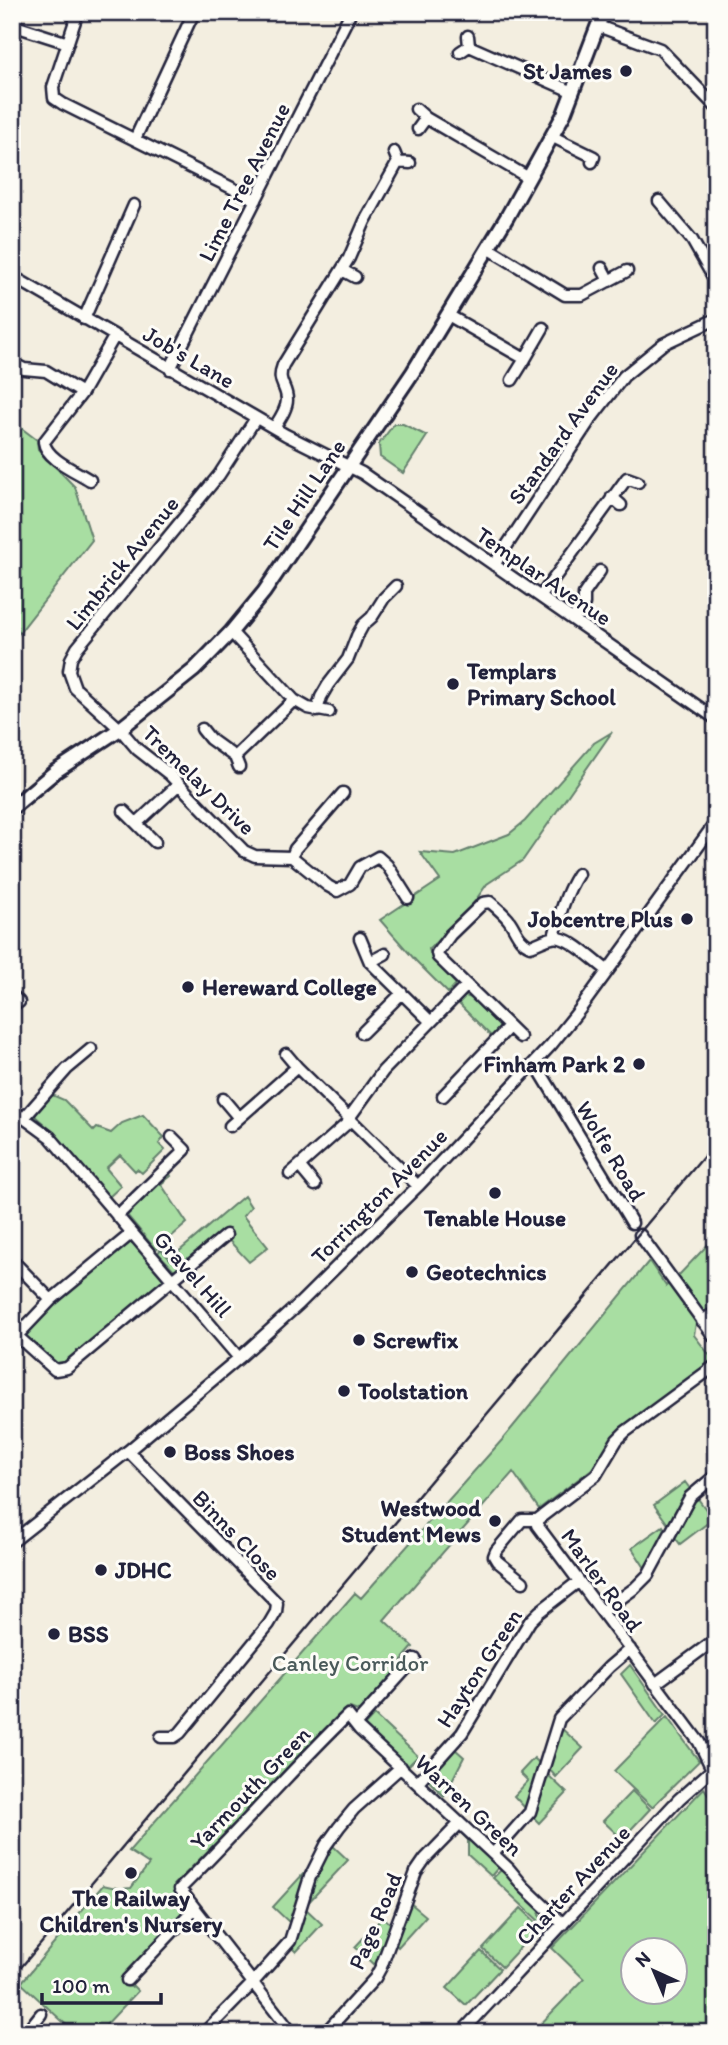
<svg xmlns="http://www.w3.org/2000/svg" width="728" height="2045" font-family="Itim,sans-serif">
<style>
.green{fill:#a8dea2;stroke:#65806e;stroke-width:2;fill-rule:evenodd}
.lines{fill:none;stroke-linecap:round;stroke-linejoin:round}
.minor-casing{stroke:#22223b;stroke-width:15}
.major-casing{stroke:#22223b;stroke-width:18}
.minor{stroke:#fdfcf7;stroke-width:10}
.major{stroke:#fdfcf7;stroke-width:12}
.rail{stroke:#22223b;stroke-width:2.5}
.poi-dot{fill:#22223b;stroke:#fdfcf7;stroke-width:2.5}
.labels{text-anchor:middle;dominant-baseline:central;stroke-width:6;stroke-linejoin:round;paint-order:stroke}
.poi-label{font-size:23px;font-weight:bold;fill:#22223b;stroke:#fdfcf7;text-anchor:start}
.street-label{font-size:23px;fill:#22223b;stroke:#fdfcf7}
.park-label{font-size:23px;fill:#4a5a5a;stroke:#fdfcf7}
</style>
<rect width="100%" height="100%" fill="#f3eee0"/>
<filter id="ink" filterUnits="userSpaceOnUse"><feTurbulence type="fractalNoise" baseFrequency=".0143" numOctaves="2"/><feDisplacementMap in="SourceGraphic" scale="14" xChannelSelector="R" yChannelSelector="G"/><feConvolveMatrix kernelMatrix="1 2 1 2 8 2 1 2 1" color-interpolation-filters="sRGB"/></filter>
<g filter="url(#ink)">
<path class="green" d="M12 421 37 440 38 449 75 487 92 540 12 642Z
M394 424H403L427 436 403 473 380 457 379 444Z
M612 732 523 860 487 884 470 908 429 949 432 958 456 984 448 993 416 961 380 920 440 880 420 852 455 855 509 834 525 821 594 743Z
M465 996 472 998 500 1027 492 1037 458 1003Z
M50 1094 64 1100 94 1131 97 1128 111 1133 122 1123 143 1115 164 1137 159 1144 165 1150 142 1173 137 1169 135 1171 120 1155 106 1168 121 1186 109 1197 55 1134 35 1116 40 1105Z
M168 1170 171 1176 161 1184 187 1223 156 1250 126 1214Z
M244 1196 251 1207 243 1216 268 1247 249 1262 222 1233 175 1271 158 1253 161 1249 170 1259Z
M716 1236V1305L694 1320 696 1323 694 1335 714 1361 618 1431 593 1468 539 1509 513 1472 384 1620 413 1647 401 1661 402 1665 395 1676 360 1712 350 1708 345 1709 341 1716 174 1885 175 1892 188 1909 129 1972 123 1975 121 1981 124 1986 131 1987 133 1986 138 1991 103 2028 108 2033H75L21 1983 103 1885 121 1889 131 1888 149 1864 129 1851 355 1593 361 1598 502 1440 649 1261 666 1286 679 1275Z
M127 1241H133L167 1282 90 1342C84 1354 69 1364 56 1366L24 1340 23 1334 48 1307Z
M685 1482 691 1490 670 1527 654 1505Z
M696 1496 713 1519 680 1544 674 1536Z
M663 1526 667 1532 647 1571 632 1548Z
M630 1665 665 1715 656 1724 621 1674Z
M374 1715 418 1756 406 1768 363 1727Z
M667 1717 699 1761 652 1807 614 1771Z
M560 1727 583 1748 556 1777 548 1768Z
M455 1749 464 1757 444 1796 427 1779Z
M534 1758 540 1764 526 1809 514 1796 528 1781 520 1773Z
M546 1773 567 1793 539 1823 532 1816Z
M704 1788 716 1806V2033H532L584 1979 552 1948ZM634 1951H676V1993H634Z
M632 1791 650 1809 622 1839 603 1821Z
M461 1830 498 1863V1868L491 1876 468 1855V1840L459 1831Z
M332 1845 348 1860 305 1906 315 1876Z
M501 1870H505L541 1909 539 1915 544 1921 542 1924 493 1878Z
M303 1874 305 1877 291 1924 273 1907Z
M409 1902 426 1916 398 1947 394 1943Z
M304 1907 322 1924 296 1952 291 1947 298 1935Z
M521 1908 540 1926 502 1967 483 1949Z
M383 1917 392 1925 376 1967 355 1947Z
M481 1951 500 1969 466 2005 447 1988Z"/>
<g class="lines">
<defs>
<path id="minor" d="M78 12 53 87 54 98 63 104 256 200
M12 25 68 43
M598 26 660 49 716 107
M469 46 573 92
M460 52 469 46 468 36
M416 109 426 118 529 178
M418 129 426 118
M553 137 594 157 592 162
M135 139 194 12
M394 152 398 162 410 163
M659 201 692 240 716 282
M488 248 565 295H582L627 271
M602 268 609 281
M342 270 355 277
M12 276 286 435 362 473 716 719
M448 315 525 359 543 328
M84 319 134 205
M12 363 24 369 46 371 82 393
M170 369 351 12
M512 380 525 359
M256 418 219 475 77 648 71 659 69 671 75 688 120 729 137 749 169 774 244 851 255 856 292 857 328 886 337 891 350 884 360 867 378 857 387 865 408 898
M274 428C279 420 287 409 287 400 287 385 276 383 283 365L349 258 365 221 398 162
M90 480C76 471 46 459 44 442L82 393 114 337
M612 497 621 505
M494 565 590 420 624 376 663 344 716 319
M541 596 627 478 638 482
M574 618 584 604V594L600 571
M231 632 294 700 308 708 329 712
M317 711 321 697 328 685 348 659 357 636 363 625 372 617 384 598 396 586
M202 729 210 739 235 757 294 700
M235 757 239 767
M124 811 155 842
M137 823 179 784
M292 857 295 849 343 793
M554 937C560 914 565 894 578 874
M360 938 370 962 431 1022
M370 962 385 954
M12 995 19 1002
M362 1033 402 993
M520 1037 438 957 437 953 450 935 483 903 490 902C496 907 503 913 508 919 516 929 517 940 530 946 538 944 545 939 552 938 568 934 594 961 607 970
M286 1054 297 1067
M535 1063 632 1223
M443 1096 509 1027
M223 1099 239 1118
M12 1111 24 1118 50 1137 239 1358
M24 1118 67 1069 91 1049
M349 1118 383 1071 467 985
M230 1126 297 1067 418 1186
M300 1167 315 1185
M290 1174 351 1120
M117 1216 185 1150 172 1137
M640 1235 716 1339
M12 1260 51 1300
M702 1321 716 1312
M17 1336 55 1370 67 1368 226 1235
M12 1341 51 1300 132 1233
M128 1451 277 1603 276 1612 269 1624 180 1733 174 1737H161
M537 1520V1525L699 1742 712 1769
M537 1520 596 1475 617 1440 625 1432 716 1365
M12 1542 128 1451 239 1358 299 1304 418 1186 551 1045 580 1009 716 822
M523 1582 497 1561 494 1556 496 1551 522 1520H537
M602 1612 635 1588 648 1575 690 1497 716 1475
M655 1684 716 1639
M356 1724 415 1659
M417 1783 462 1733 530 1621 539 1612 579 1581
M493 1854 530 1812 559 1719 609 1667 630 1649
M127 1980 194 1909
M26 2033 41 2014
M204 2033 250 1986 290 1941 310 1877 326 1845 339 1827 354 1809 401 1767
M292 2033 180 1889C238 1832 290 1771 348 1715L359 1729 509 1869 524 1887 563 1924
M325 2033 375 1978 381 1967 416 1872 425 1859 460 1823
M461 2033 679 1799 716 1766"/>
<path id="major" d="M12 808 56 771 120 729 194 670 231 632 264 592 413 372 507 217 564 114 603 12"/>
</defs>
<use href="#minor" class="minor-casing"/>
<use href="#major" class="major-casing"/>
<use href="#minor" class="minor"/>
<use href="#major" class="major"/>
<path class="rail" d="M12 1978 716 1142"/>
</g>
</g>
<g class="poi-dot">
<circle cx="626" cy="71" r="7"/>
<circle cx="453" cy="684" r="7"/>
<circle cx="687" cy="919" r="7"/>
<circle cx="188" cy="987" r="7"/>
<circle cx="639" cy="1064" r="7"/>
<circle cx="495" cy="1193" r="7"/>
<circle cx="412" cy="1272" r="7"/>
<circle cx="359" cy="1340" r="7"/>
<circle cx="344" cy="1391" r="7"/>
<circle cx="170" cy="1452" r="7"/>
<circle cx="495" cy="1521" r="7"/>
<circle cx="101" cy="1570" r="7"/>
<circle cx="54" cy="1634" r="7"/>
<circle cx="131" cy="1873" r="7"/>
</g>
<g class="labels">
<g class="poi-label">
<text x="612" y="71" text-anchor="end">St James</text>
<text x="467" y="671">Templars<tspan x="467" dy="26">Primary School</tspan></text>
<text x="673" y="919" text-anchor="end">Jobcentre Plus</text>
<text x="202" y="987">Hereward College</text>
<text x="625" y="1064" text-anchor="end">Finham Park 2</text>
<text x="495" y="1218" text-anchor="middle">Tenable House</text>
<text x="426" y="1272">Geotechnics</text>
<text x="373" y="1340">Screwfix</text>
<text x="358" y="1391">Toolstation</text>
<text x="184" y="1452">Boss Shoes</text>
<text x="481" y="1508" text-anchor="end">Westwood<tspan x="481" dy="26">Student Mews</tspan></text>
<text x="115" y="1570">JDHC</text>
<text x="68" y="1634">BSS</text>
<text x="131" y="1898" text-anchor="middle">The Railway<tspan x="131" dy="26">Children's Nursery</tspan></text>
</g>
<g class="street-label">
<text transform="translate(244 182) rotate(-63)">Lime Tree Avenue</text>
<text transform="translate(189 357) rotate(30)">Job's Lane</text>
<text transform="translate(563 433) rotate(-54)">Standard Avenue</text>
<text transform="translate(304 495) rotate(-56)">Tile Hill Lane</text>
<text transform="translate(122 563) rotate(-51)">Limbrick Avenue</text>
<text transform="translate(544 576) rotate(34)">Templar Avenue</text>
<text transform="translate(199 780) rotate(44)">Tremelay Drive</text>
<text transform="translate(611 1151) rotate(59)">Wolfe Road</text>
<text transform="translate(379 1196) rotate(-45)">Torrington Avenue</text>
<text transform="translate(193 1274) rotate(49)">Gravel Hill</text>
<text transform="translate(237 1535) rotate(46)">Binns Close</text>
<text transform="translate(602 1580) rotate(54)">Marler Road</text>
<text transform="translate(479 1668) rotate(-57)">Hayton Green</text>
<text transform="translate(250 1788) rotate(-46)">Yarmouth Green</text>
<text transform="translate(469 1805) rotate(43)">Warren Green</text>
<text transform="translate(573 1885) rotate(-47)">Charter Avenue</text>
<text transform="translate(375 1921) rotate(-67)">Page Road</text>
</g>
<g class="park-label">
<text x="350" y="1663">Canley Corridor</text>
</g>
</g>
<rect width="728" height="2045" fill="none" stroke="#fdfcf7" stroke-width="42"/>
<rect x="21" y="21" width="686" height="2003" fill="none" stroke="#22223b" stroke-width="2.5" filter="url(#ink)"/>
<g transform="translate(654 1971) rotate(316)"><circle r="33" fill="#fdfcf7" stroke="#a5a5ac" stroke-width="2"/>
<path d="M0-5L12 26L0 18L-12 26Z" fill="#22223b"/>
<text y="-10" font-size="19" font-weight="bold" text-anchor="middle" fill="#22223b">N</text>
</g>
<path d="M42 1993v10h119v-10" fill="none" stroke="#22223b" stroke-width="3.5"/>
<text x="52" y="1993" font-size="21" fill="#22223b" stroke="#fdfcf7" stroke-width="5" paint-order="stroke">100 m</text>
</svg>
